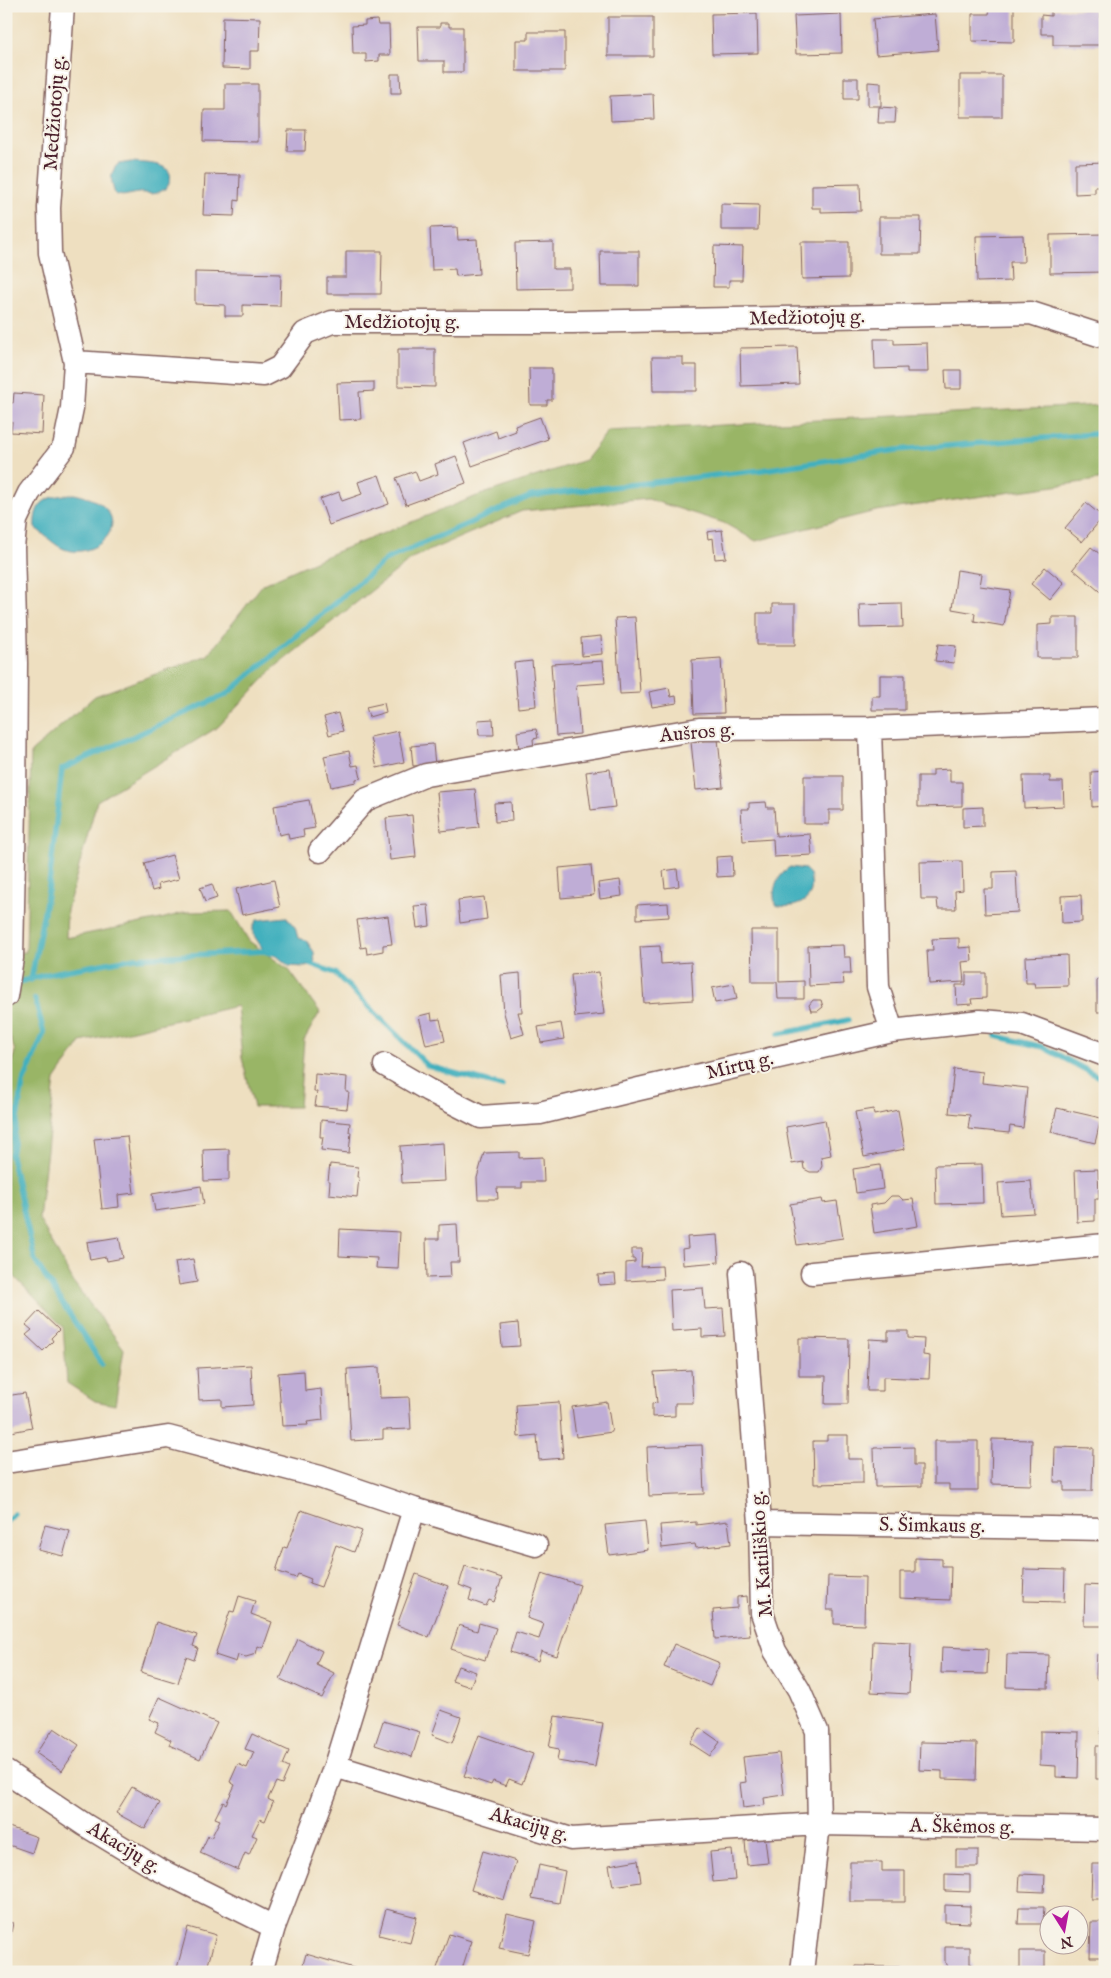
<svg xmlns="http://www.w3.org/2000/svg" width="1111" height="1978" font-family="'IM FELL English',serif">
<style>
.forest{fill:#99b566;stroke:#726a48}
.water{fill:#42b0be;stroke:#466874}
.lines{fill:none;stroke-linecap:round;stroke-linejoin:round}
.stream{stroke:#42b0be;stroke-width:5.5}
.building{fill:#bfadd6}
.minor-casing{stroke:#83625f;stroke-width:25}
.minor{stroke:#fff;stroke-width:22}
.labels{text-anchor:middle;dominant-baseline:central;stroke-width:4;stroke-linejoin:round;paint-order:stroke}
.street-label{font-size:20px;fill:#4a1f2b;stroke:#f7f3e8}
</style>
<rect width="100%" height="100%" fill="#f7f3e8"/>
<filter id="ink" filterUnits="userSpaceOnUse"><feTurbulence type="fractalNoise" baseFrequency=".02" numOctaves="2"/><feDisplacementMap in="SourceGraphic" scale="10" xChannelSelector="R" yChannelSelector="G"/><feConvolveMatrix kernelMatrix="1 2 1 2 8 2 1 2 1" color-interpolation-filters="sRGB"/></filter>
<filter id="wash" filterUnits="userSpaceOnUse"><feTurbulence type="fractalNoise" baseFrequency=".0096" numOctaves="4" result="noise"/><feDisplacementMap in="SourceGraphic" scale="20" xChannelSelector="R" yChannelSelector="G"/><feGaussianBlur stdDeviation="1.12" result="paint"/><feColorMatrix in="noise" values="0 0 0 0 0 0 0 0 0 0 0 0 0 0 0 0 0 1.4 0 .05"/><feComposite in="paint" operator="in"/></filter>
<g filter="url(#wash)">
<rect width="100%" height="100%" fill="#eedfc0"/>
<path class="forest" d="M1105 405V479L876 511 756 541 724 523 648 499 522 511 414 557 275 667 218 727 97 801 67 910 66 938 161 919 187 912 231 911 249 941 289 970 320 1012 304 1040 299 1107H254L242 1058 237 1006 81 1042 55 1080 39 1219 74 1283 124 1349 115 1405 95 1401 67 1383 63 1327 10 1272H6V1087L15 1051 9 1034 6 1033V953L26 952 31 752 95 696 208 655 263 584 331 554 477 496 585 460 608 431Z"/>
<path class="water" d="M131 162C143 163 178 162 169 183 168 188 162 191 157 193 151 195 144 192 138 193 128 194 124 198 115 194 111 182 109 173 118 164Z
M74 494C84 496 95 499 103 506 129 529 92 560 64 549 54 545 44 534 35 528 33 499 50 496 74 494Z
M790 867 805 869 810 874C811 879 812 885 811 890 809 905 788 909 776 905 770 891 778 875 790 867Z
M286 917 295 927 298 938 306 940 314 952 315 964 305 967 289 966 278 957 264 951 253 934V927L257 920Z"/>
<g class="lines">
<path class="stream" d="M309 963 335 973 428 1066 502 1086
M31 980 49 885 62 769 227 694 387 559 531 496 762 470 897 450 1105 433
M19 982 52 973 135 958 264 951 271 953
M35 999 44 1033 23 1083 11 1156 35 1261 102 1364
M779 1034 848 1020
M996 1036 1043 1047 1105 1080
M6 1522 14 1514"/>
</g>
<g id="blocks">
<path class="building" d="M990 8H1014V42L972 41V14H989Z
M1051 9 1101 10V45H1053V34H1041V15L1051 16Z
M757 13 758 53 712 54 711 14Z
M841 14 842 53 796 54 794 16Z
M935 14 938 50 876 55 873 19Z
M223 17 260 18 259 51H250V69L222 68Z
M608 17H653V56H608Z
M377 20 378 25H389L390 55H379V61L366 62V54H353L352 26 365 25V21Z
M440 23H449V27H463V72H444V61H419L418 27H440Z
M528 32H565V71H516V40H528Z
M391 74H400L401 93H391Z
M960 75H1002V117H960Z
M844 78H858V99H844Z
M868 82 881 83V106H868Z
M225 84H258V142L203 141 204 110H225Z
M653 94 654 119 611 121 610 96Z
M879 107 896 108 895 123H878Z
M288 130H306L305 151H287Z
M1105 162V187H1095V193L1075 194V163Z
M205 174 240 175 239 201 235 200 234 216 203 215Z
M860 184 861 211 821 212V208H812V185Z
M721 204 759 205 758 230H721Z
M879 217H921L920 254H879Z
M457 227 458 240 477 239 479 274 456 276 455 269 432 270 430 228Z
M1105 234V272L1050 273V235Z
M1023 235 1024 262H1010L1011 281 977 282 976 236Z
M553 242V269H570V288L516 289 515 243Z
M801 242H849V278L802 279Z
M714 246 743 247 742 280H729V287H713Z
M346 251H382L381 294H327V277H346Z
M600 251H639V286H601Z
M195 272 281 274 280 306 243 305V316H225V305L195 304Z
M874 339H894V344L927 343 928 372H907V368L875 369Z
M797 347 799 384 741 386 740 348Z
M398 349H435V387L398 386Z
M652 357H683V365H697V391H653Z
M529 368H552V400H547V405H530Z
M945 370H961V389H946Z
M374 382V391L359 392 361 419 339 420 337 383Z
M14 393 44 395 42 434 11 432 12 422 6 421V402L13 403Z
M540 417 548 439 472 466 464 443 496 431 498 438 516 431 515 426Z
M456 456 466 483 406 505 396 478 415 471 419 481 438 474 435 464Z
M379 475 389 504 329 525 320 499 339 492 342 501 362 494 358 482Z
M1086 503 1103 517 1082 542 1065 528Z
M722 530 726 558 715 559 713 538 708 539 707 532Z
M1091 547 1105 558V596L1073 569Z
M1045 567 1064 583 1050 600 1031 584Z
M957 570 982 574 980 586 1010 590 1004 626 974 621 975 613 952 609Z
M902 603 903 627 860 628 859 604Z
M772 604H795V645H757V613H772Z
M635 617 640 693 620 694 615 618Z
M1052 617H1078V658H1037V625L1052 624Z
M601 636 602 654 582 656 581 638Z
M938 644 956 646 954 663 935 661Z
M721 658 724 713 694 714 692 660Z
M532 661 536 706 518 708 514 663Z
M603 661 605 683 576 685 580 734 556 736 551 664Z
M880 675H905V710H872V696H880Z
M669 688 671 697 676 696 677 703 652 707 649 692Z
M384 703 386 712 369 717 366 707Z
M338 713 343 731 329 735 324 717Z
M493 719 494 735H479L478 720Z
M536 729 538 738 533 739 534 748 519 750 517 732Z
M398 731 404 762 377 768 370 737Z
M718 739 723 787 696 790 691 742Z
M433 744 435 765 413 766 411 746Z
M349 751 352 766 358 765 361 778 356 779V782L331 787 324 756Z
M610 769 615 807 591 810 586 772Z
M950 769V782H962V806L918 807V776H933V770Z
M1105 771V806L1092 807 1091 772Z
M804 776H843V810H829V824H804Z
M1023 776H1050V782H1063L1064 806 1024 808Z
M475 789 479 827 441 831 437 792Z
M309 800 315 828 303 830 304 836 289 839 288 833 279 835 274 806Z
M511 802 512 821 495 822 494 803Z
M766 802 767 808H774L776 836 810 834 812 855 774 857 773 839 743 841 741 809H749V803Z
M983 807V826L963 827V808Z
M412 815 416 857 390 860 386 818Z
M172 855 179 879 158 884 159 889 152 891 144 863Z
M732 856 733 876 717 877 716 857Z
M962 861 963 890 955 891 956 909H938L937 899H921L920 862Z
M591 865 594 895 561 898 559 868Z
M677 869 679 886 665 888 663 871Z
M1016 871 1018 912 985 914 984 889H993V872Z
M274 880 280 907 242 915 236 889Z
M620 880 622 896 600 899 598 883Z
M212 884 217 898 205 902 200 888Z
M1081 895 1082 922 1062 923 1061 896Z
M484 897 487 919 460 923 458 900Z
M668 903 669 917 637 919V905Z
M428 905 430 926 417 928 414 906Z
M388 916 392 944 383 945V951L367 954 366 947 361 948 357 920Z
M751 930H779V982L804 981V999H778L777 982H752Z
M959 938V948L971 947 972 961 962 962 964 982 929 984 927 950H933L932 939Z
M843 945 844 957H850L851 974H843L844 984 809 986 808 946Z
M660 946 661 964 691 962 693 1000 644 1003 640 947Z
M1067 955 1068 986 1035 987 1034 983H1026L1025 957Z
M599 972 604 1014 575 1017 571 975Z
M520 973 522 1012H518L524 1034 511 1038 504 1013 501 975Z
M966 973H986V998L971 999 972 1004 957 1005 956 985H966Z
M1097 979H1105V1012H1097Z
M734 984 737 999 715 1003 712 988Z
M813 1000H821L823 1007 818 1011H811L809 1005Z
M431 1013 432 1020 440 1019 445 1041 426 1045 419 1016Z
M561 1023 564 1039 541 1043 538 1027Z
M954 1069 983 1072 982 1083 1027 1088 1023 1128 1010 1126 1009 1133 968 1129 970 1115 949 1113Z
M315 1074 347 1077 346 1092H349L347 1109 315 1106 317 1092H314Z
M1057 1108 1101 1118 1095 1143 1051 1132Z
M873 1109 874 1115 898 1110 905 1149 864 1157 855 1112Z
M321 1120 350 1123 349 1132H351L349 1153 321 1150 323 1137H320Z
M825 1120 831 1155 821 1157 822 1166 819 1172H810L804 1169 803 1162 792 1164 786 1127Z
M127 1136 134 1193 118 1195 119 1207 102 1209 94 1139Z
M443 1143 445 1181 402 1183 400 1146Z
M229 1149V1180L204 1181 203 1150Z
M519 1152V1158L543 1157 544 1182H522V1188H497L498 1199H478L477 1178 484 1153Z
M330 1164 358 1167 357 1177H359L357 1197 329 1194 330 1181H328Z
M982 1164 983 1203 936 1204 935 1165Z
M880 1165 883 1189 856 1193 853 1169Z
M1098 1169 1099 1199H1095V1221L1077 1222 1075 1170Z
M1031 1181 1034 1213 1001 1215 998 1183Z
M201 1186 204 1204 155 1211 152 1194Z
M891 1196H899L903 1200 913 1199 918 1226 874 1233 870 1205 884 1203Z
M822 1199 823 1203 837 1201 843 1238 797 1245 790 1204Z
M457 1224 459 1262H450L451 1277 427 1278 426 1239H439V1225Z
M340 1229 400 1232 398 1269 376 1268 377 1258 339 1256Z
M717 1235 719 1262 683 1265 682 1249 688 1248 687 1237Z
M119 1237 123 1258 107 1261 106 1257 90 1260 87 1242Z
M632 1249H642L641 1267 662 1266 663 1279 626 1281V1263L635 1262V1259H632Z
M193 1259 197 1282 179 1285 175 1262Z
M615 1274 616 1284 599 1285 598 1275Z
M703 1288 705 1309 723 1308 725 1336 702 1337V1329L672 1331 670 1290Z
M39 1311 59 1330 51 1338 53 1341 43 1351 26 1335 32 1330 26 1325Z
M518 1323 520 1346 502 1347 500 1325Z
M888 1331H908V1338L924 1339 923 1355 930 1356 929 1379 883 1377V1391H867L869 1339 888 1340Z
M799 1338 849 1339 848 1404H825L826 1376H799Z
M251 1365 253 1405 222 1407V1399L199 1400 197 1368Z
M379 1367 380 1398 409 1397 411 1429 383 1430V1439L351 1441 347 1369Z
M691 1370 693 1403H675V1416L652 1417V1404L657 1403 654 1372Z
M304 1371 305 1391 321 1389 323 1420 307 1422 308 1425 282 1426 278 1373Z
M25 1393 32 1428 6 1433V1396Z
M559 1402 563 1458 539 1460 537 1435 518 1437 516 1405Z
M607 1402 612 1432 576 1437 572 1407Z
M827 1435H848V1459H863V1483L814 1484 813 1441H827Z
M992 1439 1032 1440 1031 1485 991 1484Z
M934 1441H978V1490H949V1484H934Z
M702 1445 704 1494 649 1496 647 1447Z
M914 1447V1465H922V1486L875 1487 874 1448Z
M1055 1447 1093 1448 1092 1491H1064V1482H1054Z
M301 1510 362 1531 354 1552 336 1545 321 1587 309 1583 311 1579 298 1574 296 1578 276 1571 284 1547 287 1548Z
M645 1521 648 1550 609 1555 605 1525Z
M728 1521 731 1544 696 1548 695 1544 662 1548 660 1525 696 1522V1525Z
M45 1525 70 1531 63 1556 38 1550Z
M915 1558 942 1559V1566H951L950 1600 900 1598V1572H915Z
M465 1566 502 1578 494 1602 489 1600 486 1606 469 1600 472 1590 459 1585Z
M1024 1569 1065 1570 1064 1602 1023 1601Z
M542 1573 580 1585 557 1656 541 1651 538 1661 510 1652 516 1632 539 1639 544 1624 527 1618Z
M416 1574 448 1586 429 1637 397 1625Z
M828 1576 865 1577 864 1625 834 1624V1610H827Z
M1085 1585 1105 1586V1626H1084Z
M239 1596 255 1601 251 1614 272 1622 263 1648 258 1646 256 1654 246 1657 238 1655 236 1662 215 1655 230 1611 234 1612Z
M747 1596 750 1636 715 1639 713 1610 737 1608V1597Z
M156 1622 197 1635 193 1646 198 1648 194 1660 186 1657 178 1683 141 1672Z
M479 1623 496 1628 485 1660 451 1649 459 1625 477 1631Z
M298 1639 322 1651 316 1664 334 1673 322 1698 280 1679Z
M873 1641 911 1643 909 1694 871 1692Z
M674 1644 720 1663 710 1686 664 1667Z
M942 1647 988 1649 987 1674 941 1673Z
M1007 1654 1049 1655 1048 1688 1006 1687Z
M1097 1655H1105V1679H1096Z
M458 1666 476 1672 470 1687 452 1681Z
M159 1697 217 1723 200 1759 169 1745 171 1740 155 1732 159 1723 149 1719Z
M441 1710 461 1717 452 1743 432 1735Z
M555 1716 603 1723 595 1767 557 1761 559 1749 549 1747Z
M383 1721 420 1732 412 1757 375 1745Z
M1101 1727H1105V1779H1096V1746H1101Z
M54 1728 79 1745 62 1771 36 1753Z
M700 1728 720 1742 710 1756 690 1743Z
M1040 1731 1079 1732 1078 1778 1056 1777V1766L1040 1765Z
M252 1734 289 1751 283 1765 289 1768 282 1784 276 1782 268 1799 273 1802 265 1821 260 1819 252 1835 257 1837 249 1855 245 1853 238 1870 200 1853 208 1836 211 1838 220 1820 215 1818 223 1802 226 1804 235 1785 230 1782 238 1764 247 1768 254 1752 245 1749Z
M479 1735 533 1754 522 1784 509 1779 506 1786 493 1781 491 1785 464 1776Z
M920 1742 977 1743 976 1780 942 1779V1771L919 1770Z
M779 1753 784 1795 764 1798 765 1805 743 1808 740 1783 746 1782 743 1757Z
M132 1787 160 1803 145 1829 116 1813Z
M6 1826 37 1837 32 1853 6 1844Z
M765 1838 768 1863 747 1865 745 1841Z
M732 1850 735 1880 713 1882 710 1852Z
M956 1850H978V1867H956Z
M483 1851 516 1861 504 1900 471 1890Z
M638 1860 641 1882 613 1886 609 1865Z
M850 1862H882V1871H905V1902H850Z
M1092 1864H1105V1899H1091Z
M539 1865 565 1871 559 1903 532 1898Z
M945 1874 970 1875V1892L945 1891Z
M1020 1874 1045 1875 1044 1892 1019 1891Z
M945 1905 970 1906V1923L945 1922Z
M1019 1907H1044L1043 1924H1018Z
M386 1909 417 1917 410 1943 379 1935Z
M507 1914 536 1921 528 1954 499 1948Z
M6 1922 13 1923 9 1942 6 1941Z
M1091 1922H1105V1957H1090Z
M188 1927 216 1935 206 1972H176Z
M449 1934 471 1941 461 1972 436 1971Z
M945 1947H970V1964H972V1972H947V1964L945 1963Z
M1020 1951H1045V1968H1042V1972H1017V1968H1020Z
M306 1954 364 1971 363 1972H314L302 1968Z
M856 1966 904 1967V1972H855Z"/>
</g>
</g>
<g filter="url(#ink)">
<use href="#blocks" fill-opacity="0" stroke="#83625f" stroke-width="1"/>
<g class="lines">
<defs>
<path id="minor" d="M75 362 264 375 280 367 305 333 332 322H573L1031 313 1105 337
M870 728 878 987 892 1031
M320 851 365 800 426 775 699 729 870 728 1105 719
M6 996 12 958 15 805 16 663 13 547 16 520 29 493 64 447 72 408 75 362 50 253 49 208 63 6
M385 1065 428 1090 481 1117 540 1113 639 1089 892 1031 980 1021 1022 1024 1105 1055
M741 1273 760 1523 762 1613 775 1651 799 1690 817 1731 819 1824 802 1972
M812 1273 1105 1245
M6 1462 168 1437 320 1477 414 1509 536 1545
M760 1523 1105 1529
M335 1766 571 1839 819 1824 1105 1829
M6 1772 85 1825 156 1868 274 1927
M261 1972 274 1927 335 1766 414 1509"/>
</defs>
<use href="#minor" class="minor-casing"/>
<use href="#minor" class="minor"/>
</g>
</g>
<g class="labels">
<g class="street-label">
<text transform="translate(55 113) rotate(-86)">Medžiotojų g.</text>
<text transform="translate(807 318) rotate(-1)">Medžiotojų g.</text>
<text x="402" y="322">Medžiotojų g.</text>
<text transform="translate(697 733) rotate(-5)">Aušros g.</text>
<text transform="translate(740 1066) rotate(-13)">Mirtų g.</text>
<text transform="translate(932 1526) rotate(1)">S. Šimkaus g.</text>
<text transform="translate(762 1554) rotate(-94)">M. Katiliškio g.</text>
<text transform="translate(529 1825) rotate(16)">Akacijų g.</text>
<text transform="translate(962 1827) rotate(1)">A. Škėmos g.</text>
<text transform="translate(124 1848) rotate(31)">Akacijų g.</text>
</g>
</g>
<rect width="1111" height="1978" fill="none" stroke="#f7f3e8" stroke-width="25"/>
<g transform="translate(1064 1930) rotate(169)"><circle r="24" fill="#f7f3e8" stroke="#b29e9c"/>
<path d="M0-4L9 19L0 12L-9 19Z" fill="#b5179e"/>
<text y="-8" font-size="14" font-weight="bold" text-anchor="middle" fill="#4a1f2b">N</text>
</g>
</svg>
